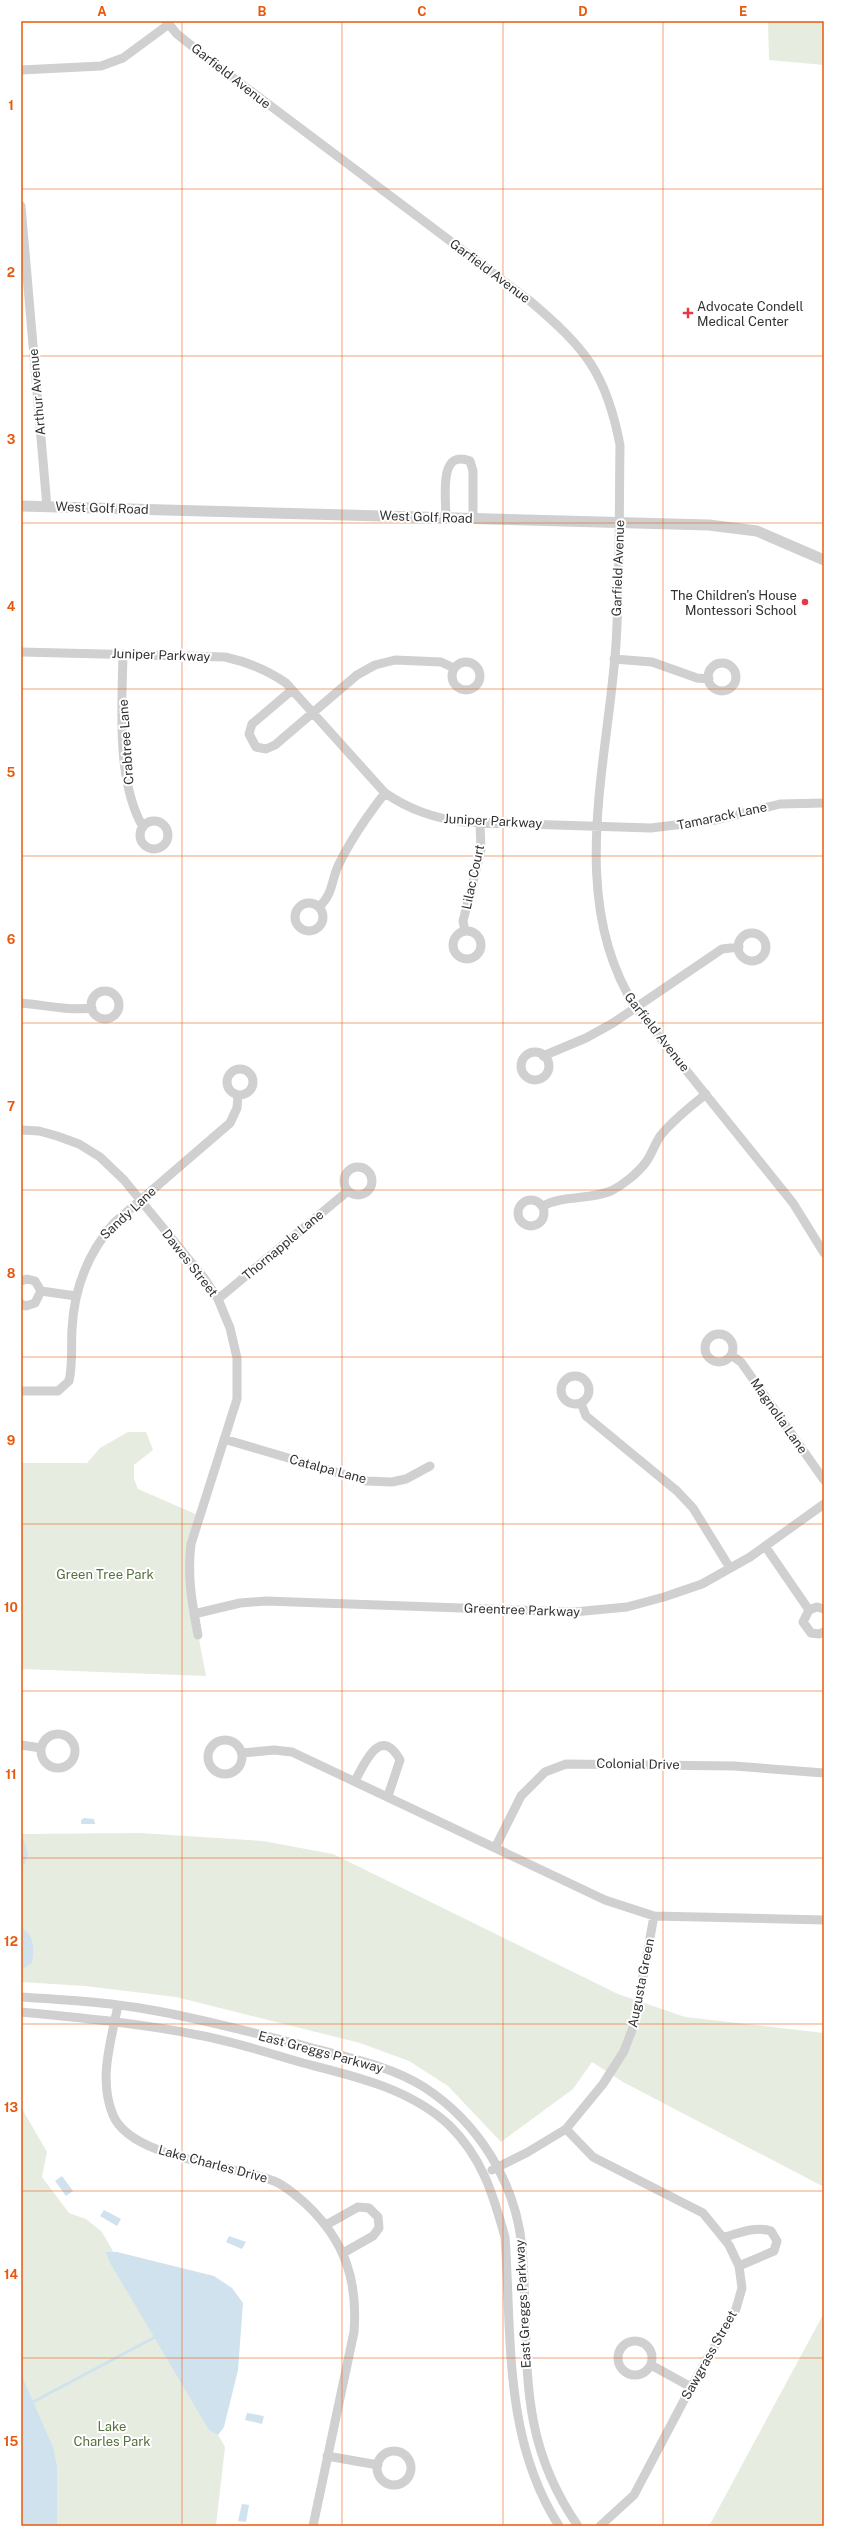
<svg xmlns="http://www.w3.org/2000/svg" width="845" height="2547" font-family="'Public Sans',sans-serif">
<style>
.green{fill:#e6ecdf}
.water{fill:#cfe2ee}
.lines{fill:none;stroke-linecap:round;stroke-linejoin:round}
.stream{stroke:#cfe2ee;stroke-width:3}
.minor{stroke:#d0d0d0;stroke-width:9}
.tertiary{stroke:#d0d0d0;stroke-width:11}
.grid{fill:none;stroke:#e8590c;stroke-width:1;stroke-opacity:0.55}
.poi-dot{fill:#e63946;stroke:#fff;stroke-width:1.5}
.labels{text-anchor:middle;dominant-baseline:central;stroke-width:4;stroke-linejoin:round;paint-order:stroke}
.street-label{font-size:13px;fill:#333;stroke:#fff}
.poi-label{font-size:13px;fill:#333;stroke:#fff;text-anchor:start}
.park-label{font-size:13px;fill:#56703f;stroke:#fff}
.neatline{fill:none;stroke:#e8590c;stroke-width:1.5}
.grid-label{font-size:13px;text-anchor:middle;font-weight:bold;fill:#e8590c}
</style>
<rect width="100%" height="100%" fill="#fff"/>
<path class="green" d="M768 21H824V65L769 60Z
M128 1432H146L153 1450 134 1465V1479L138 1489 200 1516 191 1544 197 1629 206 1676 21 1669V1463H87L100 1448Z
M140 1833 263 1841 333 1854 618 1994 685 2017 824 2033V2187L623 2082 592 2062 573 2089 501 2142 448 2086 409 2061 360 2043 176 1997 85 1986 21 1982V1834Z
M21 2107 47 2152 42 2177 69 2213 86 2219 102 2232 225 2447 216 2526H21Z
M824 2313V2526H709Z"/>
<path class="water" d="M84 1818 94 1819 95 1824H81V1820Z
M21 1840 24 1841 28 1854 25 1864 21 1866Z
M21 1927C35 1936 34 1949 32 1963L21 1970Z
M62 2176 73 2191 66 2196 55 2181Z
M104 2210 121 2219 117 2226 100 2216Z
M229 2236 246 2242 242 2249 226 2242Z
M106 2252H117L214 2276 232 2288 243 2303 238 2370 224 2427 218 2435 209 2430 109 2261Z
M21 2374 53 2447 57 2467V2526H21Z
M247 2413 264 2416 262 2424 245 2420Z
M242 2504 249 2505 246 2522 238 2521Z"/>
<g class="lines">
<path class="stream" d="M33 2402 157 2336"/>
<path class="minor" d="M166 21 177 34 207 58 530 301C585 348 606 372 620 445 619 511 620 578 616 644 608 763 566 900 636 1008L793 1203 824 1253
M21 70 101 66 123 58 169 24
M21 206 47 507
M446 518C446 499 438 448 470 461L473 471V519
M21 652 225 657C248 662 266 669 286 683L385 793C410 810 434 818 464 822L651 828 716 820 780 804 824 803
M123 654C122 706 116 781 143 827
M614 659 652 662 697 678 709 679
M452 676a14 14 0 1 1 28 0a14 14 0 1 1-28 0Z
M708 677a14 14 0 1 1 28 0a14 14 0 1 1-28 0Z
M292 690 252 724 249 734 256 747 266 749 275 745 357 675 375 665 395 660 441 662 454 668
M140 835a14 14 0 1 1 28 0a14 14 0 1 1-28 0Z
M295 917a14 14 0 1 1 28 0a14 14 0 1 1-28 0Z
M319 907C333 894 331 882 338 866 351 839 367 816 385 793
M465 931 463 921 481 850 480 823
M453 945a14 14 0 1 1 28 0a14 14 0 1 1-28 0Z
M738 947a14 14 0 1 1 28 0a14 14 0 1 1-28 0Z
M91 1005a14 14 0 1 1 28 0a14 14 0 1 1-28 0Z
M21 1003C45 1005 68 1011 92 1008
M521 1066a14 14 0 1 1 28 0a14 14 0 1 1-28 0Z
M543 1056 586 1038 613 1023 722 949 739 947
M227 1082a13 13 0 1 1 26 0a13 13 0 1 1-26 0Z
M21 1130 39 1131 57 1136 79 1144 100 1157 124 1180 204 1278 218 1299 230 1328 237 1358V1399L191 1544C187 1576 192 1603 198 1635
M344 1181a14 14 0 1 1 28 0a14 14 0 1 1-28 0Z
M518 1213a13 13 0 1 1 26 0a13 13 0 1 1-26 0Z
M543 1206C563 1195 589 1200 611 1191 623 1185 638 1173 646 1162 652 1154 655 1143 661 1135 674 1119 690 1107 706 1094
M21 1281 27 1279 35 1281 41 1291 35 1303 26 1306 21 1304
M41 1291 76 1296
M218 1299 348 1191
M705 1348a14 14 0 1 1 28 0a14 14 0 1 1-28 0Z
M731 1355 741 1362 824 1480
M561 1390a14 14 0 1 1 28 0a14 14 0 1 1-28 0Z
M21 1391H58L69 1381C73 1364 71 1346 72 1329 74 1288 88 1253 114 1223L230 1123 237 1108 238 1095
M581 1403 586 1416 677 1491 693 1508 730 1568
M224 1439 366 1481 392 1482 406 1479 430 1466
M765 1546 809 1610
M824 1609 817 1607 809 1610 803 1622 811 1633 819 1634 824 1632
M194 1614 240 1603 266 1601 574 1612 627 1607 664 1597 702 1584 750 1557 824 1504
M41 1751a17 17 0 1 1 34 0a17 17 0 1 1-34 0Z
M208 1757a17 17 0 1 1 34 0a17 17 0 1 1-34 0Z
M21 1745 41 1748
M242 1753 274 1750 292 1752 605 1900 654 1916 824 1920
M355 1781C365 1762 381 1725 400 1760L388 1796
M495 1848 521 1796 545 1772 566 1764 734 1766 824 1773
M21 1997C64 2000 108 2002 151 2010 203 2019 254 2033 305 2046 345 2057 389 2065 424 2087 479 2123 516 2183 522 2248 531 2354 513 2432 578 2526
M118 2005C111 2042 98 2079 113 2115 131 2159 234 2165 274 2181 286 2186 297 2196 306 2204 345 2241 358 2280 354 2332L313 2526
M21 2012C80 2018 140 2023 198 2035 233 2041 268 2053 303 2063 354 2076 409 2088 449 2125 482 2157 493 2194 505 2237 512 2336 503 2439 559 2526
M566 2129 593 2157 703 2213 729 2245 739 2266 742 2288 736 2309 691 2387 634 2495 600 2526
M492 2170 528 2152 566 2129 603 2084 624 2051 634 2025 654 1916
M326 2225 358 2207 369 2208 378 2217 379 2228 373 2236 343 2253
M724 2237C740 2233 755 2226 771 2231L777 2241 774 2251 739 2266
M618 2358a17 17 0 1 1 34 0a17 17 0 1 1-34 0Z
M651 2365 691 2387
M377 2468a17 17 0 1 1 34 0a17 17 0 1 1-34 0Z
M327 2456 378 2465"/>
<path class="tertiary" d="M21 506 709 525 757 531 824 560"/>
</g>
<path class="grid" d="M182 21V2526M342 21V2526M503 21V2526M663 21V2526M21 189H824M21 356H824M21 523H824M21 689H824M21 856H824M21 1023H824M21 1190H824M21 1357H824M21 1524H824M21 1691H824M21 1858H824M21 2024H824M21 2191H824M21 2358H824"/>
<g class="poi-dot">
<path d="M686 307h4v4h4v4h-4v4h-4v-4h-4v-4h4z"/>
<circle cx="805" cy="602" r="4"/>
</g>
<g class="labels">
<g class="street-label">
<text transform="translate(231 76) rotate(38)">Garfield Avenue</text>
<text transform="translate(490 271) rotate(37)">Garfield Avenue</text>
<text transform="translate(37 392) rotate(-95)">Arthur Avenue</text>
<text transform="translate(102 508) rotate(2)">West Golf Road</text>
<text transform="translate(426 517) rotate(2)">West Golf Road</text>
<text transform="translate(618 568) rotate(-88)">Garfield Avenue</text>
<text transform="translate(161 655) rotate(2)">Juniper Parkway</text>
<text transform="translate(126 742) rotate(-94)">Crabtree Lane</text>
<text transform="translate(722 816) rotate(-12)">Tamarack Lane</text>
<text transform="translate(493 821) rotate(3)">Juniper Parkway</text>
<text transform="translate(473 877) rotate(-78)">Lilac Court</text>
<text transform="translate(657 1032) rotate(52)">Garfield Avenue</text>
<text transform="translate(128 1213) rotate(-43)">Sandy Lane</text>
<text transform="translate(283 1245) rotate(-40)">Thornapple Lane</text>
<text transform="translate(190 1263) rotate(52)">Dawes Street</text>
<text transform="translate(779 1416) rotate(55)">Magnolia Lane</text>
<text transform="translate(328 1469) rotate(15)">Catalpa Lane</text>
<text transform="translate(522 1610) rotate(2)">Greentree Parkway</text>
<text transform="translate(638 1764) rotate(1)">Colonial Drive</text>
<text transform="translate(641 1983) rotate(-79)">Augusta Green</text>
<text transform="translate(321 2052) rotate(15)">East Greggs Parkway</text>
<text transform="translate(213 2164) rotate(15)">Lake Charles Drive</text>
<text transform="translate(523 2304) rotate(-93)">East Greggs Parkway</text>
<text transform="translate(709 2355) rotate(-61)">Sawgrass Street</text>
</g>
<g class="poi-label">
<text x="697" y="306">Advocate Condell<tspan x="697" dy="15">Medical Center</tspan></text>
<text x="797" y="595" text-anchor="end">The Children's House<tspan x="797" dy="15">Montessori School</tspan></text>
</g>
<g class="park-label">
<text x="105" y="1574">Green Tree Park</text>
<text x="112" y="2426">Lake<tspan x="112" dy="15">Charles Park</tspan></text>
</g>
</g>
<rect width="845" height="2547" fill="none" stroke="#ffffff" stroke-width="44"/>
<rect x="22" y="22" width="801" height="2503" class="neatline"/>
<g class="grid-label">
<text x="102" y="16">A</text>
<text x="262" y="16">B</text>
<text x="422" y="16">C</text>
<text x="583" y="16">D</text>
<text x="743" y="16">E</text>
<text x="11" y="110">1</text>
<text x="11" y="277">2</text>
<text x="11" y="444">3</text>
<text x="11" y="611">4</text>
<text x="11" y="777">5</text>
<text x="11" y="944">6</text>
<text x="11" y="1111">7</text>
<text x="11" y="1278">8</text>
<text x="11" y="1445">9</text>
<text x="11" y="1612">10</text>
<text x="11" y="1779">11</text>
<text x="11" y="1946">12</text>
<text x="11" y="2112">13</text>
<text x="11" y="2279">14</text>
<text x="11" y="2446">15</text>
</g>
</svg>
